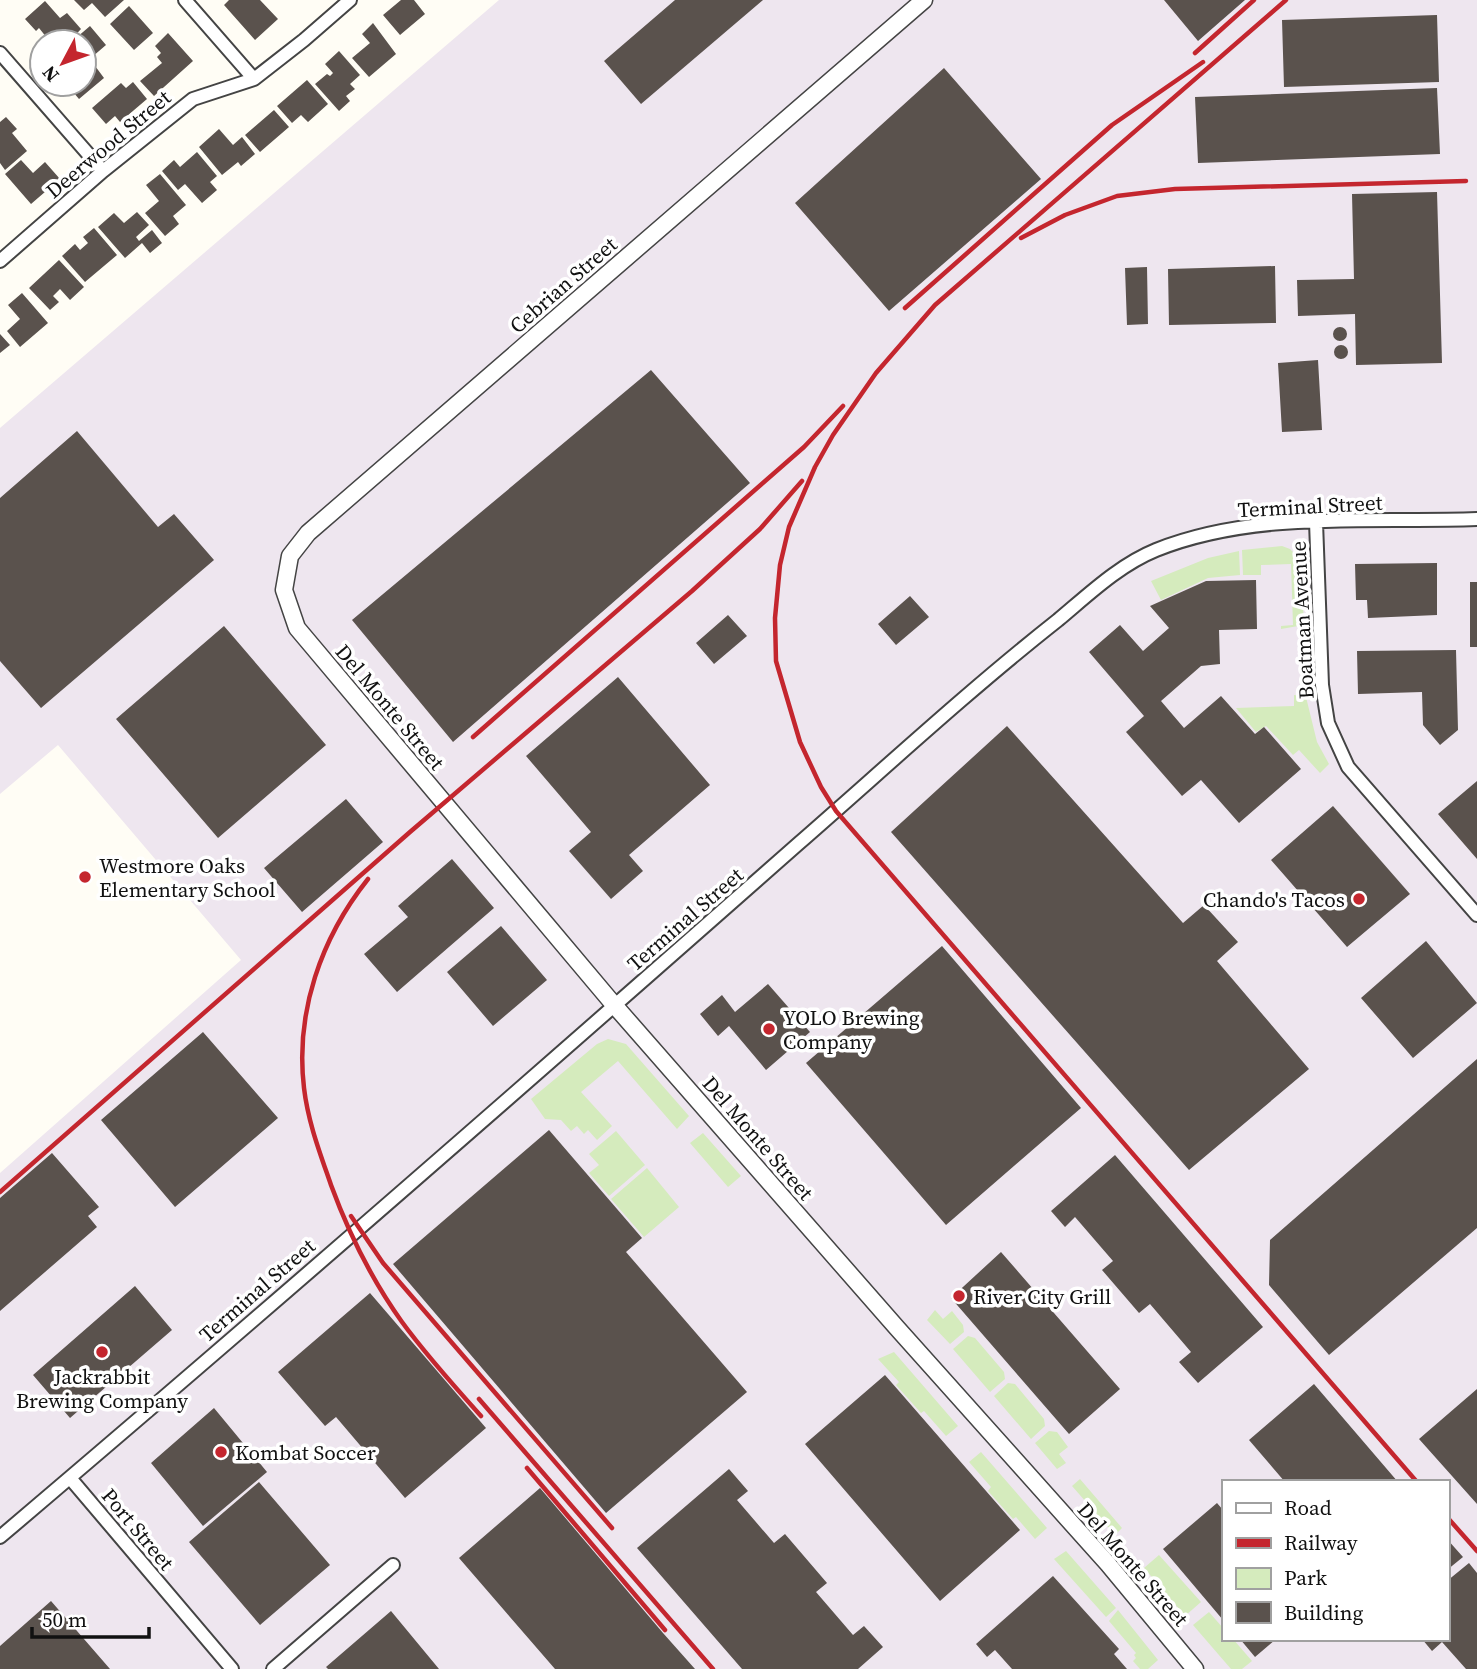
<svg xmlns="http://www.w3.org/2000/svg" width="1477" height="1669" font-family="'Source Serif 4',serif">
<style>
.industrial{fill:#eee6ef;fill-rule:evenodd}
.green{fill:#d5ebbd}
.building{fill:#5a524d}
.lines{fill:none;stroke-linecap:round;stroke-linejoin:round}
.minor-casing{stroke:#444;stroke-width:16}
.tertiary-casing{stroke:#444;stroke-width:19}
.minor{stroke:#fff;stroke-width:12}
.tertiary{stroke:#fff;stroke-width:16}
.rail{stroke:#c4262e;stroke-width:4.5}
.poi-dot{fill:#c4262e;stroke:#fff;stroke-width:2.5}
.labels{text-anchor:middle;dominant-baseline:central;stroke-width:7;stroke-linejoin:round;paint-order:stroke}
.street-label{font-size:21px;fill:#111;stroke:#fff}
.poi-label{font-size:21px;fill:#111;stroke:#fff;text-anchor:start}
</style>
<rect width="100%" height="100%" fill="#fffdf5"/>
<path class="industrial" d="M499 0H1477V1669H0V1173L241 960 58 745 0 794V428ZM1223 1482H1447V1639H1223Z"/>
<path class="green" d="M1282 546 1290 549 1301 560 1304 625 1281 629V626L1293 625 1291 564 1261 565V575H1243L1242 550Z
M1239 551 1240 575 1208 578 1161 600 1151 581 1208 558Z
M1294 695 1306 697 1317 742 1329 764 1320 773 1299 750 1293 755 1266 726 1256 732 1236 708 1294 706Z
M608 1039 626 1044 689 1116 677 1129 618 1061 581 1092 612 1126 597 1140 588 1130 584 1134 577 1126 571 1131 561 1120 545 1119 531 1099 597 1044Z
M616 1131 645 1165 609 1196 589 1173 599 1165 589 1154Z
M703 1133 741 1176 728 1187 690 1143Z
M647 1168 679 1207 644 1237 611 1199Z
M935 1310 943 1319 952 1311 963 1325 964 1332 950 1344 927 1320Z
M968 1336 975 1338 1004 1372 1005 1379 990 1392 953 1349Z
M894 1352 958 1426 946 1436 924 1411 921 1413 896 1385 899 1382 878 1359Z
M1008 1383 1015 1384 1044 1419 1045 1426 1031 1439 994 1396Z
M1049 1431 1057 1432 1068 1447 1059 1454 1066 1463 1057 1469 1035 1443Z
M981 1452 1047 1528 1035 1539 1016 1517 1013 1519 988 1491 991 1487 969 1462Z
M1080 1479 1122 1528 1115 1535 1072 1486Z
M1066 1551 1116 1608 1106 1617 1054 1559Z
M1159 1555 1201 1602 1185 1616 1144 1568Z
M1118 1610 1158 1660 1148 1669H1140L1133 1661 1136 1658 1134 1655 1136 1653 1109 1621Z
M1209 1612 1223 1628V1639H1233L1252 1661 1242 1669H1231L1193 1625Z"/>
<path class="building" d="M74 0H124L105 17 92 3 84 10Z
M229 0H260L278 19 255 40 224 5Z
M401 0H414L425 14 400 35 383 15Z
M675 0H763L641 104 604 61Z
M1164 0H1245L1198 41Z
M45 1 60 18 67 13 81 29 69 42H42V55L36 48 47 38 39 28 36 31 25 19Z
M129 6 153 33 134 50 110 24Z
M1437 15 1439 82 1284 87 1282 20Z
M373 23 396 54 369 77 352 58 370 43 362 34Z
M90 26 106 45 92 57 84 47V42H80L76 38Z
M168 33 193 61 154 96 140 81 162 63 157 57 161 53 155 46Z
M84 51 104 78 79 99 68 86 71 84H84Z
M339 51 360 75 350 84 355 89 346 96 350 101 339 111 315 84 327 74 330 76 333 73 325 64Z
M944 68 1041 179 889 311 795 203Z
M307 80 328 104 308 122 301 115 292 123 277 106Z
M133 82 147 99 120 122 115 116 106 124 92 108 121 83 126 88Z
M1437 88 1440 154 1198 163 1195 97Z
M274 110 289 127 260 152 245 135Z
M6 117 17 129 12 133 27 151 5 170 0 163V122Z
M219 129 233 145 242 137 255 154 241 166 238 162 222 175 199 147Z
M197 152 217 176 210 182 217 190 202 203 185 184 178 190 162 171 174 160 180 167Z
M21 160 33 173 45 162 60 179 31 204 5 174Z
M160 174 186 205 173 216 179 224 165 236 145 213 159 201 146 185Z
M1437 192 1442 363 1356 365 1355 314 1298 316 1297 280 1354 279 1352 194Z
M137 212 149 225 136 237 139 241 152 230 162 243 150 253 142 243 125 258 98 227 114 213 124 223Z
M94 228 117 255 85 282 62 256 75 244 80 250 88 243 83 237Z
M59 260 84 287 70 300 60 289 53 296 59 302 50 310 29 288Z
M1275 266 1276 323 1169 325 1168 269Z
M1147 267 1148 324 1127 325 1125 268Z
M22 293 48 323 20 347 7 331 20 319 8 305Z
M1333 334a7 7 0 1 1 14 0a7 7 0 1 1-14 0Z
M0 334 10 345 0 353Z
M1334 352a7 7 0 1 1 14 0a7 7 0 1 1-14 0Z
M1318 360 1322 430 1282 432 1278 363Z
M651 370 750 483 453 742 352 620Z
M77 431 158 527 174 514 214 560 41 708 0 661V498Z
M1437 563V615L1368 618 1367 600H1356L1355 564Z
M1256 580 1257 629 1219 630 1220 664 1201 666 1161 701 1184 728 1221 696 1255 734 1264 727 1301 769 1239 823 1201 780 1182 796 1126 732 1144 716 1089 652 1120 625 1143 651 1169 628 1150 606 1206 581Z
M1470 582H1477V647H1470Z
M910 596 929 617 896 645 878 624Z
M728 615 747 636 714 664 696 643Z
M224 626 326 745 218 838 116 719Z
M1456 650 1458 730 1440 745 1423 725 1422 692 1358 694 1357 651Z
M618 677 710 785 629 855 643 871 611 899 569 851 591 832 526 756Z
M1007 726 1183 923 1204 905 1238 942 1217 961 1309 1069 1189 1170 891 832Z
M1477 781V859L1438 814Z
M346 799 383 842 302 912 264 868Z
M1333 806 1410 894 1347 947 1271 860Z
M452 859 494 908 397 992 364 954 408 917 398 906Z
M501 926 547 980 493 1026 447 972Z
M1426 941 1477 1003 1413 1058 1361 998Z
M942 946 1081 1108 946 1225 806 1063Z
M768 984 810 1032 766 1070 729 1026 718 1036 700 1014 722 995 735 1012Z
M203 1032 278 1118 175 1207 101 1120Z
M1477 1059V1228L1329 1355 1269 1285 1270 1240Z
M549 1130 642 1238 626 1252 747 1392 606 1513 393 1264Z
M52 1153 99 1207 88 1216 97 1227 0 1311V1198Z
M1115 1155 1263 1327 1198 1383 1179 1362 1191 1352 1150 1304 1139 1313 1102 1270 1113 1261 1075 1217 1065 1227 1051 1211Z
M1001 1252 1120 1389 1069 1434 951 1298Z
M135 1286 172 1330 70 1418 33 1375Z
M370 1293 486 1428 405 1498 336 1417 325 1426 278 1372Z
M885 1375 1020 1530 940 1601 805 1444Z
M1314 1384 1398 1482H1285L1249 1440Z
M1477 1389V1504L1419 1439Z
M214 1408 267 1472 203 1526 151 1463Z
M729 1469 748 1491 737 1500 774 1543 785 1534 827 1583 816 1592 853 1635 864 1626 883 1647 858 1669H742L637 1548Z
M259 1482 330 1565 260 1625 189 1542Z
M540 1488 663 1633 695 1669H555L459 1558Z
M1217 1503 1223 1510V1620L1163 1549Z
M1447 1539 1463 1557 1447 1570Z
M1469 1563 1477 1573V1669H1466L1442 1642 1432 1651 1422 1639H1447V1581Z
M1053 1576 1119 1649 1114 1654 1127 1669H1012L995 1650 987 1657 976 1644Z
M51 1601 110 1669H0V1646Z
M391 1611 439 1669H328L326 1667Z
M1240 1639H1276L1255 1657Z"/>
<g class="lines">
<defs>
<path id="minor" d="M185 0 254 79
M0 53 103 171
M0 261 103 171 193 99 254 79 304 40 350 0
M1316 522 1322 685 1328 723 1348 767 1477 915
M70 1478 232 1669
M0 1537C269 1309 534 1077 798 844 884 769 968 691 1058 620 1088 595 1119 565 1156 550 1256 510 1372 523 1477 519
M273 1669 393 1565"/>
<path id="tertiary" d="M924 0 308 533 290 556 284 590 297 628 615 1006 897 1328 1108 1564 1195 1669"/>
</defs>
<use href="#minor" class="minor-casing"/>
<use href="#tertiary" class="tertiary-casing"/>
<use href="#minor" class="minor"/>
<use href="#tertiary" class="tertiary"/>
<path class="rail" d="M1286 0 935 305 876 373 833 435 815 467 789 527 780 565 775 618 776 661 800 742 821 787 836 811 1417 1482
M1195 53 1254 0
M1021 238 1065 215 1117 196 1175 189 1466 181
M905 308 1112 125 1203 62
M473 737 804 447 843 406
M368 879C321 938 295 1012 304 1088 308 1122 320 1153 331 1185 349 1234 372 1280 402 1322 426 1355 454 1386 481 1416
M0 1192 410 832 692 591 760 529 802 481
M351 1216 383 1263 612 1528
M479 1399 713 1669
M527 1468 665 1630
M1447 1517 1477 1551"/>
</g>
<g class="poi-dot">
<circle cx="85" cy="877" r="7"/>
<circle cx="1359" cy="899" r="7"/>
<circle cx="769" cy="1029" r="7"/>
<circle cx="959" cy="1296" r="7"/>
<circle cx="102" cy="1352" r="7"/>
<circle cx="221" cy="1452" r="7"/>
</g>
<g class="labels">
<g class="street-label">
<text transform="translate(108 144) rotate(-40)">Deerwood Street</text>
<text transform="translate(563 285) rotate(-41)">Cebrian Street</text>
<text transform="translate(1310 506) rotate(-3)">Terminal Street</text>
<text transform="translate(1302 620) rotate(-93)">Boatman Avenue</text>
<text transform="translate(390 707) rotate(50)">Del Monte Street</text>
<text transform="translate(685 919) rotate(-41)">Terminal Street</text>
<text transform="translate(758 1138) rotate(49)">Del Monte Street</text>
<text transform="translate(257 1290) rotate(-41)">Terminal Street</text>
<text transform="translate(138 1529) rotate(50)">Port Street</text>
<text transform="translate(1133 1564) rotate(49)">Del Monte Street</text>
</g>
<g class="poi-label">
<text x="99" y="865">Westmore Oaks<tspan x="99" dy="24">Elementary School</tspan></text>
<text x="1345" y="899" text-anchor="end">Chando's Tacos</text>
<text x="783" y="1017">YOLO Brewing<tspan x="783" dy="24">Company</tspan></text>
<text x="973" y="1296">River City Grill</text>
<text x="102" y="1376" text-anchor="middle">Jackrabbit<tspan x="102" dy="24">Brewing Company</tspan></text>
<text x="235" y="1452">Kombat Soccer</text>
</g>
</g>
<rect x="1222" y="1480" width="228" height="161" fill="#ffffff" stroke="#a0a0a0" stroke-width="2"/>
<rect x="1236" y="1503" width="35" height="10" fill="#ffffff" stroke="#a0a0a0" stroke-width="2"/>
<text x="1284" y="1515" font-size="21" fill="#111111">Road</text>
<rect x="1236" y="1538" width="35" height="10" fill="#c4262e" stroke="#a0a0a0" stroke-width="2"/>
<text x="1284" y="1550" font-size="21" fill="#111111">Railway</text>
<rect x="1236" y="1568" width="35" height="21" fill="#d5ebbd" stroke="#a0a0a0" stroke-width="2"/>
<text x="1284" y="1585" font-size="21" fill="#111111">Park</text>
<rect x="1236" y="1602" width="35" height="21" fill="#5a524d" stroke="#a0a0a0" stroke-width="2"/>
<text x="1284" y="1620" font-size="21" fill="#111111">Building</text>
<g transform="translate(63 63) rotate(229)"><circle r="33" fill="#ffffff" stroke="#a0a0a0" stroke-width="2"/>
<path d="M0-5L12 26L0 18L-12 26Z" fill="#c4262e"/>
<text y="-10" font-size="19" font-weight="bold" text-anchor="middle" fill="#111111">N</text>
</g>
<path d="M32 1627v10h117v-10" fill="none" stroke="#111111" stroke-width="3.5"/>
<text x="42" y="1627" font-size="21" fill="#111111" stroke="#ffffff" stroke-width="5" paint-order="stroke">50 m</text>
</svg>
